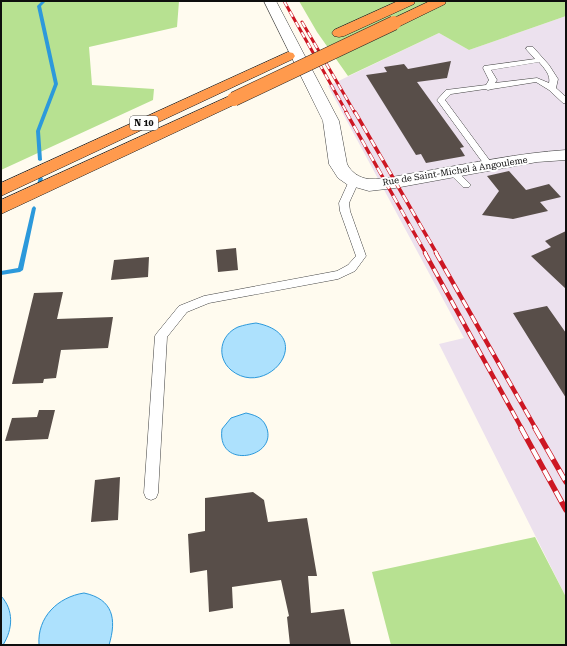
<svg xmlns="http://www.w3.org/2000/svg" width="567" height="646" font-family="'Roboto Serif',serif">
<style>
.industrial{fill:#ece1ee}
.forest{fill:#b7e191}
.water{fill:#ade1fd;stroke:#2c99db}
.lines{fill:none;stroke-linecap:round;stroke-linejoin:round}
.stream{fill:#2c99db;fill-rule:evenodd}
.building{fill:#584e49}
.lane-casing{stroke:#414141;stroke-width:1}
.street-casing{stroke:#414141;stroke-width:1}
.highway-casing{stroke:#1f1f1f;stroke-width:1}
.lane{fill:#fff;fill-rule:evenodd}
.street{fill:#fff;fill-rule:evenodd}
.highway{fill:#ff9a4d;fill-rule:evenodd}
.rail-far3-casing{stroke:#cd1723;stroke-width:3}
.rail-far2-casing{stroke:#cd1723;stroke-width:3.5}
.rail-far1-casing{stroke:#cd1723;stroke-width:4.5}
.rail-casing{stroke:#cd1723;stroke-width:5.5}
.rail-far3{stroke:#fff;stroke-width:2;stroke-dasharray:6;stroke-linecap:butt}
.rail-far2{stroke:#fff;stroke-width:2.5;stroke-dasharray:8;stroke-linecap:butt}
.rail-far1{stroke:#fff;stroke-width:3;stroke-dasharray:9;stroke-linecap:butt}
.rail{stroke:#fff;stroke-width:4;stroke-dasharray:12;stroke-linecap:butt}
.highway-bridge-casing{stroke:#1f1f1f;stroke-width:15;stroke-linecap:butt}
.highway-bridge{stroke:#ff9a4d;stroke-width:14}
.labels{text-anchor:middle;dominant-baseline:central;stroke-width:4;stroke-linejoin:round;paint-order:stroke}
.shield{fill:#fff;stroke:#565656;stroke-width:1}
.shield-label{font-size:9px;font-weight:bold;fill:#0e0e0e}
.far-street-label{font-size:9px;fill:#0e0e0e;stroke:#fff}
</style>
<rect width="100%" height="100%" fill="#fffbef"/>
<path class="industrial" d="M566 16V597L439 344 464 338 328 86 439 33 469 50Z"/>
<path class="forest" d="M1 1H179L177 27 89 47 92 85 154 89 153 100 1 170Z
M299 1H566V16L469 50 439 33 348 76 317 32Z
M535 537 566 597V645H391L372 572Z"/>
<path class="water" d="M256 323C319 335 267 400 231 370 216 357 220 335 238 327 244 325 249 324 256 323Z
M246 413C254 415 262 417 266 426 280 458 216 471 222 429L231 418Z
M84 593C113 599 117 619 109 645H39C37 617 58 597 84 593Z
M1 596C14 610 13 629 3 645H1Z"/>
<g class="lines">
<path class="stream" d="M42 1H46L41 6 58 84 40 131 42 160 40 161 38 160 36 131 54 84 37 6Z
M39 177H41L43 178 41 185 39 186 37 185Z
M34 206 36 208 23 270 20 272 1 275V271L18 268 32 208Z"/>
</g>
<path class="building" d="M451 61 447 78 417 82 464 147 460 148 465 156 426 163 421 154 416 155 366 75 387 72 384 67 404 64 408 69Z
M509 171 526 190 549 184 561 197 540 202 548 211 513 219 482 215 499 191 487 176Z
M566 231V289L531 256 551 247 545 241Z
M236 248 238 270 218 272 216 250Z
M149 257 148 277 111 280 114 260Z
M63 292 57 319 113 317 108 348 61 350 56 378 44 379 43 383 12 384 34 293Z
M547 306 566 333V398L513 313Z
M39 410H55L48 439 5 441 12 418 37 417Z
M120 477 118 520 91 522 95 480Z
M253 492 264 500 268 522 307 518 317 576H308L311 613 344 609 351 645H290L287 617 289 616 281 580 232 587 233 608 209 612 207 570 190 573 188 534 205 531V498Z"/>
<g class="lines">
<defs>
<path id="lane" d="M527 47H533L549 65 558 79 556 88 566 97V103H563L549 90 536 82 492 89 488 90 485 89 451 94 445 100 493 165 489 168 486 167 437 100 446 90 486 85 489 80 483 68 484 66 535 59 526 49ZM539 62C544 68 551 75 549 83L537 78 495 83 497 80 491 70Z
M453 169 456 170 471 185 469 187H463L450 174 449 172Z
M354 178 359 181 349 203 350 211 366 256 355 271 338 279 209 303 187 312 167 337 158 493 156 498 151 500 146 498 144 493 155 336 157 333 179 306 204 296 337 271 348 265 356 256 340 211 339 203 349 181Z"/>
<path id="street" d="M264 1H276L339 121 347 164C351 172 359 178 369 179 384 180 410 173 426 171 473 163 519 153 566 150V160L537 162 395 188 369 191 348 185 338 178 329 164 323 121Z"/>
<path id="highway" d="M398 1H415L414 4 344 36 339 37 334 36 332 33 334 30Z
M430 1H446L445 4 400 26H390L388 23 390 20Z
M288 52 293 53 295 56 293 59 1 196V183Z
M234 94 240 96 242 99 240 102 1 214V200Z"/>
</defs>
<use href="#lane" class="lane-casing"/>
<use href="#street" class="street-casing"/>
<use href="#highway" class="highway-casing"/>
<use href="#lane" class="lane"/>
<use href="#street" class="street"/>
<use href="#highway" class="highway"/>
<defs>
<path id="rail-far3" d="M284 1 347 113
M302 22 355 113"/>
<path id="rail-far2" d="M346 112 426 254
M355 112 437 254"/>
<path id="rail-far1" d="M425 253 522 429
M436 253 536 429"/>
<path id="rail" d="M521 428 566 510
M535 428 566 482"/>
</defs>
<use href="#rail-far3" class="rail-far3-casing"/>
<use href="#rail-far2" class="rail-far2-casing"/>
<use href="#rail-far1" class="rail-far1-casing"/>
<use href="#rail" class="rail-casing"/>
<use href="#rail-far3" class="rail-far3"/>
<use href="#rail-far2" class="rail-far2"/>
<use href="#rail-far1" class="rail-far1"/>
<use href="#rail" class="rail"/>
<defs>
<path id="highway-bridge" d="M234 99 394 23"/>
</defs>
<use href="#highway-bridge" class="highway-bridge-casing"/>
<use href="#highway-bridge" class="highway-bridge"/>
</g>
<g class="labels">
<rect class="shield" x="130" y="116" width="28" height="14" rx="3"/>
<g class="shield-label">
<text x="144" y="123">N 10</text>
</g>
<g class="far-street-label">
<text transform="translate(455 171) rotate(-9)">Rue de Saint-Michel à Angouleme</text>
</g>
</g>
<rect width="567" height="646" fill="none" stroke="#0e0e0e" stroke-width="4"/>
</svg>
